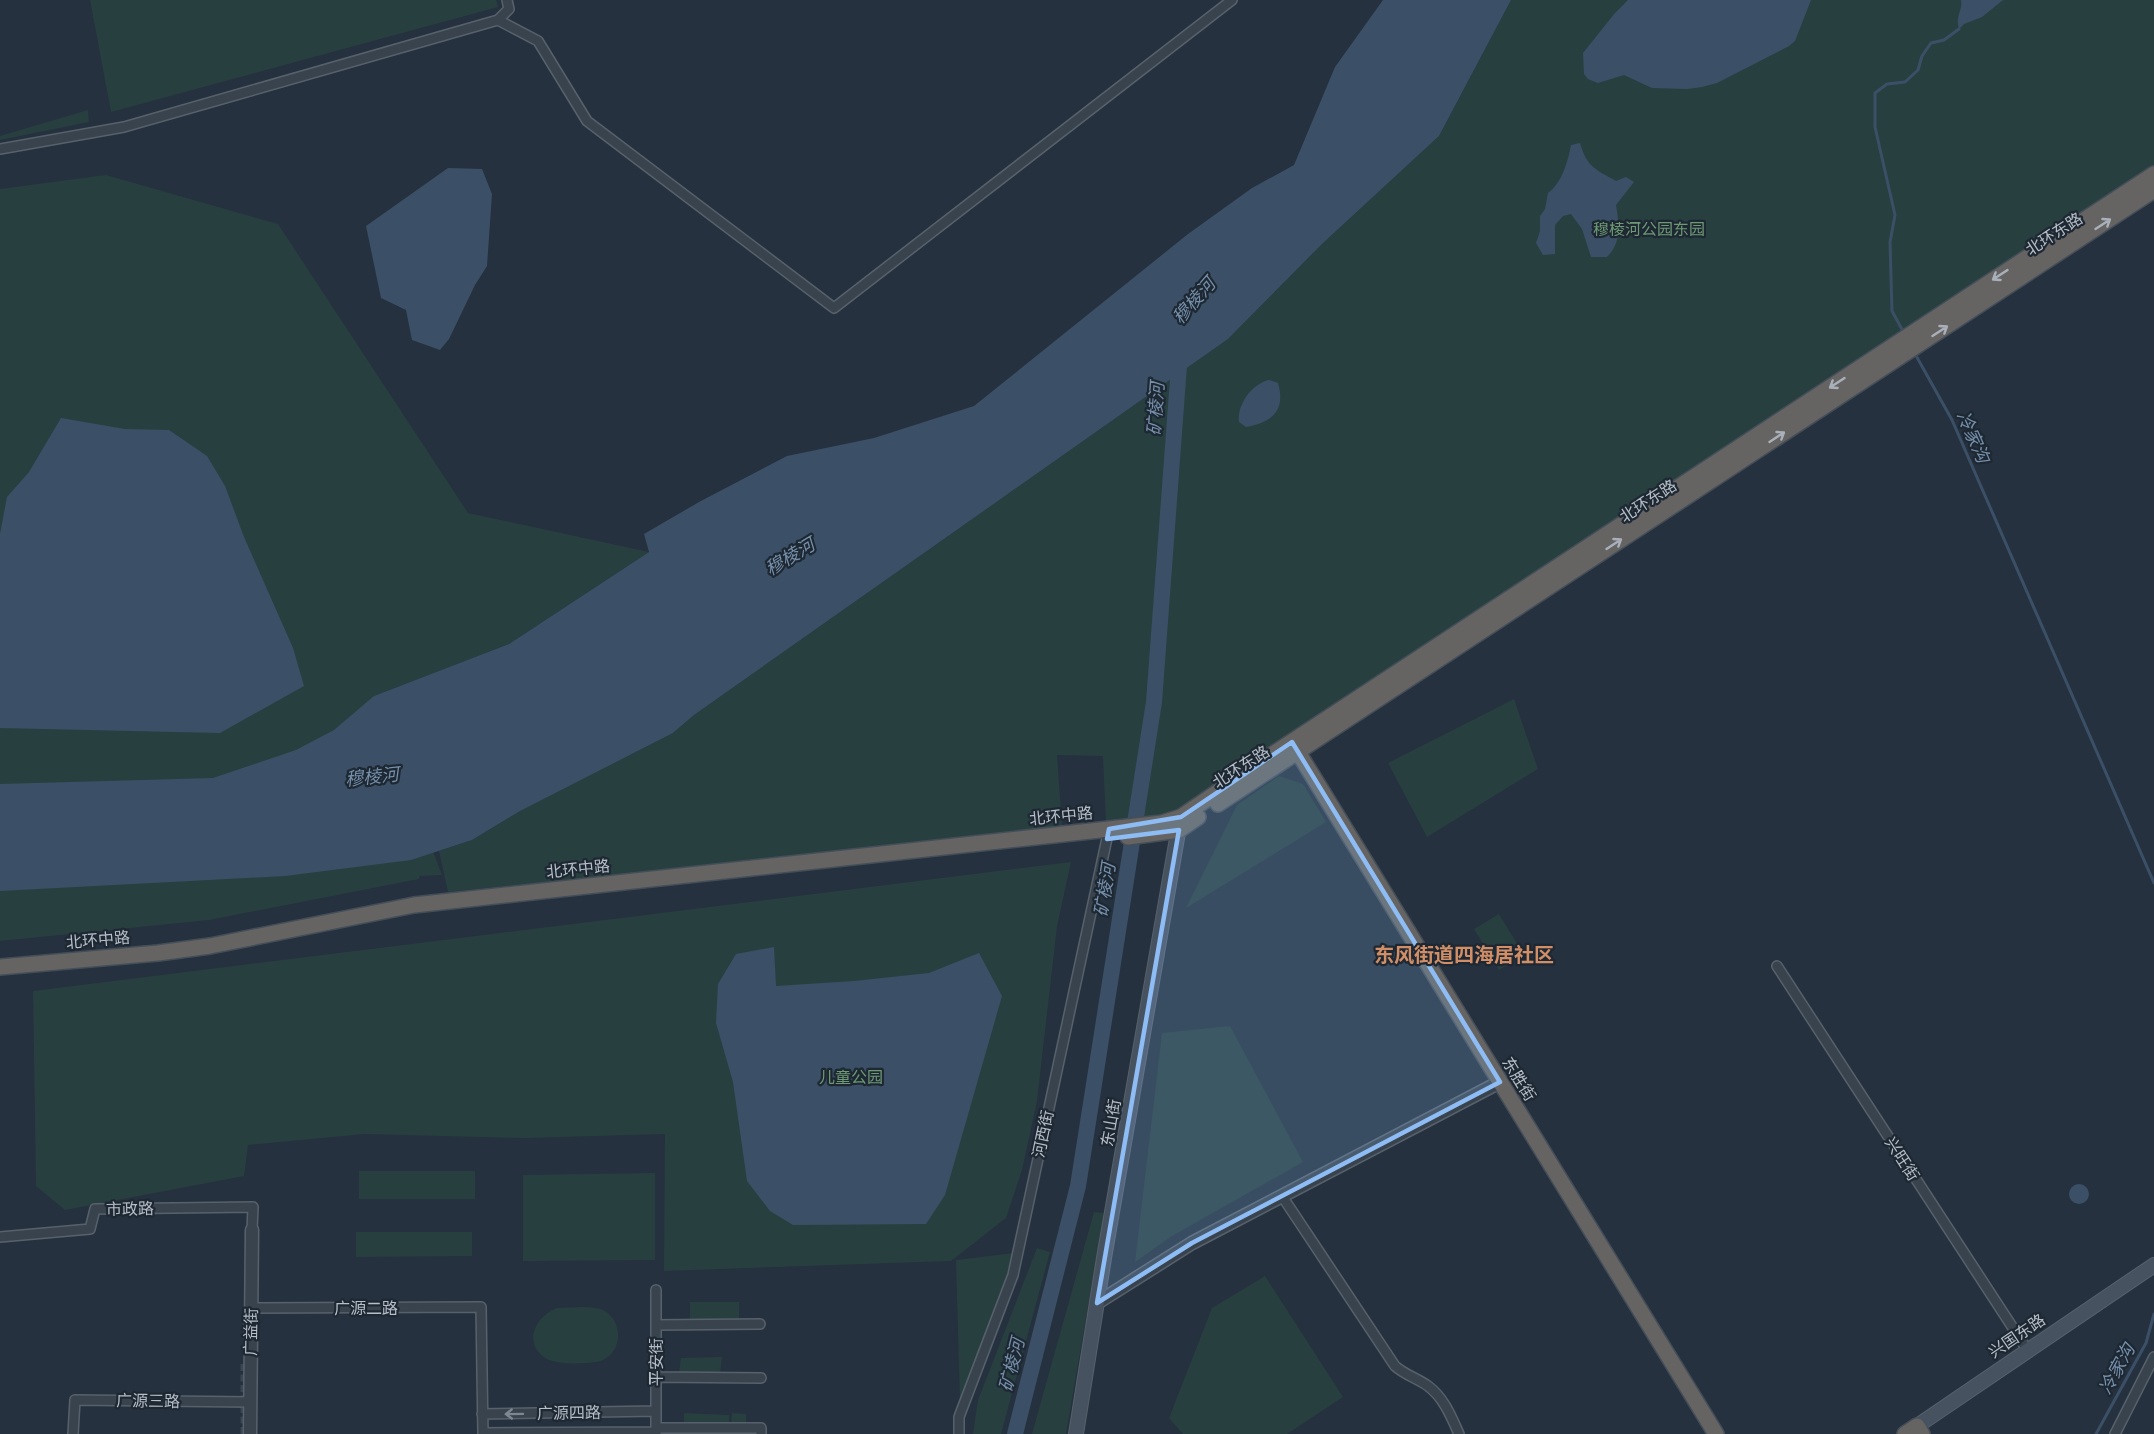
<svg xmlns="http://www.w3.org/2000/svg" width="2154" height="1434" font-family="Arial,'Noto Sans SC',sans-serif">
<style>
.green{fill:#283f40}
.water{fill:#3b5066}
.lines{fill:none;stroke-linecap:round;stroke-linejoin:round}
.stream{stroke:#3b5066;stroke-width:3}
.river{stroke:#3b5066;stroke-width:16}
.pedestrian-tunnel{stroke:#3b4653;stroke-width:7;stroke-dasharray:7 3.5;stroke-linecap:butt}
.minor-casing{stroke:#57616c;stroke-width:12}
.tertiary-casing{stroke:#57616c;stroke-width:15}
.secondary-casing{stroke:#57616c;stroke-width:16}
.trunk-casing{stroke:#444e59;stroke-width:18}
.minor{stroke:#39434e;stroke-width:9}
.tertiary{stroke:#39434e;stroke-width:12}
.secondary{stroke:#475261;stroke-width:14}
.trunk{stroke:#656462;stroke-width:15}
.oneway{stroke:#a9b0ba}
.oneway2{stroke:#7d8792}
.marked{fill:#8ebcf5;fill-opacity:0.2;stroke:#8ebcf5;stroke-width:4.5;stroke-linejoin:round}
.labels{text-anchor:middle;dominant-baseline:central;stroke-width:4.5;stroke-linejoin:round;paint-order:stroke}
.park-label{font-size:16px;fill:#6d9974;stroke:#1e2833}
.street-label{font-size:16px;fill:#b5bec9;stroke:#1e2833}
.water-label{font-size:18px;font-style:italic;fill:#7690ab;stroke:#1e2833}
.quarter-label{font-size:20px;font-weight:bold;fill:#d28f67;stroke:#1e2833}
</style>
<rect width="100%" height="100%" fill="#25313e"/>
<path class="green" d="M90 0H496L498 7 111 112Z
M1511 0H2154V170L1177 814 1106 824 1103 756 1057 755 1062 826 1057 827V830L448 892 439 851 472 840 523 809 673 733 694 715 1228 339 1322 244 1439 136Z
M88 110 89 122 0 140V136Z
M106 175 278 224 468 513 649 552 509 644 374 696 442 875 419 876V879L209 920 0 941V189Z
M1514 699 1538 769 1427 837 1388 763Z
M1279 776 1303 784 1326 822 1186 908 1237 805Z
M1071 862 1057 926 1037 1101 1022 1170 1006 1218 951 1261 664 1271 665 1134 525 1138 364 1134 248 1145 244 1176 65 1210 36 1186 33 991Z
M1499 914 1524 955 1499 970 1474 929Z
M1230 1026 1303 1162 1172 1236 1135 1262 1162 1033Z
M359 1171H475V1199H359Z
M655 1173V1260L523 1261V1175Z
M1094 1212 1104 1213 1066 1434H1032Z
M356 1232H472V1256L356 1257Z
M1037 1248 1050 1252 1001 1434H973L978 1400Z
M1014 1253 1010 1277 960 1402 956 1260Z
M1265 1276 1343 1397 1287 1434H1183L1169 1418 1212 1308Z
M690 1302H739V1320H690Z
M557 1308C570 1308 591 1305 603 1310 626 1322 622 1358 596 1362 582 1364 557 1365 545 1358 522 1342 536 1316 557 1308Z
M722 1357 720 1373H679L681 1358Z
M684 1413 729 1415V1424L684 1423Z
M732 1413 746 1414V1425L731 1424Z"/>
<path class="water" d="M1383 0H1511L1439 136 1322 244 1228 339 694 715 673 733 520 811 472 840 411 860 285 876 0 891V784L213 778 296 750 334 730 374 696 509 644 649 552 644 534 699 502 787 456 874 438 974 406 1188 234 1252 188 1294 165 1335 67Z
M1628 0H1811L1795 41 1789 46 1717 83 1702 87 1687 89 1652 88 1624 75 1598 83 1588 79 1584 74 1583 53 1615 13Z
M1961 0H2003L1982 17 1964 24 1959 29C1955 15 1963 11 1961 0Z
M1580 143C1587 167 1595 169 1616 181L1626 177 1634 182 1616 205C1619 224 1622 242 1607 257H1591L1582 229 1571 214 1563 216 1555 225V254L1543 255 1536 243 1540 231V216L1545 209 1548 193C1562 183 1568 161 1571 145Z
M448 168 482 169 492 194 487 266 475 285 449 339 440 350 412 340 406 310 381 298 366 226Z
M1269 380 1278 383C1286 411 1272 422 1246 427L1239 422C1237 404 1252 384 1269 380Z
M61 418 125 429 169 430 207 456 225 486 244 537 293 648 304 686 220 733 0 728V534L7 497 29 472Z
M774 947 776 986 854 981 929 973 979 953 1002 996 945 1195 926 1224 793 1225 770 1211 747 1181 733 1082 716 1023 718 984 736 954Z
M2069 1194a10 10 0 1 1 20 0a10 10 0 1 1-20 0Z"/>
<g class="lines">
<path class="stream" d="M1904 333 1892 311 1890 242 1895 215 1875 127V93L1887 84 1905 82 1918 70 1922 56 1931 43 1944 40 1959 29
M1914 352 1952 420 2154 883
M2096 1434 2146 1343 2154 1314"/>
<path class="river" d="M1015 1434 1078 1186 1154 702 1180 352"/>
<path class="pedestrian-tunnel" d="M244 1434V1361"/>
<defs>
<path id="minor" d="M498 20 538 41 587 121 834 308 1232 0
M0 149 124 127 498 20 509 9 507 0
M1777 966 2028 1351
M1282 1196 1395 1366C1405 1375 1417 1378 1428 1386 1444 1398 1451 1416 1459 1434
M0 1237 90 1229 95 1209 253 1207 252 1230
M656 1290V1434
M251 1308 481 1307 483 1434
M656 1325 760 1324
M656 1377 761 1378
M482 1414 656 1411
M656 1428H761V1434
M483 1433 656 1432
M73 1434 75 1400 250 1402
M959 1434V1417L1013 1275 1109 829
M2115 1434 2154 1357"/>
<path id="tertiary" d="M1097 1303 1192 1243 1500 1082
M250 1434 252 1230"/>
<path id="secondary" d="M1917 1426 2154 1265
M1076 1434 1104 1258 1180 821"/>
<path id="trunk" d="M1293 744 1716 1434
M1218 804 2154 190
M1128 837 1179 830 1198 817
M0 967 158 953 210 946 414 905 1109 829 1162 823 1181 817 1270 756 2154 174
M1905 1434 1917 1426 1922 1434"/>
</defs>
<use href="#minor" class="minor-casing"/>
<use href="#tertiary" class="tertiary-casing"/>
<use href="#secondary" class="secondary-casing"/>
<use href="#trunk" class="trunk-casing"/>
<use href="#minor" class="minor"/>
<use href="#tertiary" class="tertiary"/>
<use href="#secondary" class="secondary"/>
<use href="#trunk" class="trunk"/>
</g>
<defs><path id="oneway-shaft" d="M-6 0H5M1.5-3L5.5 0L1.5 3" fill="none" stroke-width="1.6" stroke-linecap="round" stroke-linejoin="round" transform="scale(1.5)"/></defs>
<g class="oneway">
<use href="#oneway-shaft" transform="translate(2103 224) rotate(-33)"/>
<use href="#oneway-shaft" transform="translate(2000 275) rotate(147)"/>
<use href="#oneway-shaft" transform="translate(1940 331) rotate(-33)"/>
<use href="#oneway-shaft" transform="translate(1837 383) rotate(147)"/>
<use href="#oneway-shaft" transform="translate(1777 437) rotate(-33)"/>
<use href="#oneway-shaft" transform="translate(1614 544) rotate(-33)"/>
</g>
<use class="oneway2" href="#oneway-shaft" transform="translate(514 1414) rotate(179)"/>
<path class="marked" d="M1292 742 1500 1082 1192 1243 1097 1303 1179 830 1107 839 1109 829 1181 817Z"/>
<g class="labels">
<g class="park-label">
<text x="1649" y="229">穆棱河公园东园</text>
<text x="851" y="1077">儿童公园</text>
</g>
<g class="street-label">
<text transform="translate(2054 234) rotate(-33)">北环东路</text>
<text transform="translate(1648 501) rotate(-33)">北环东路</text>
<text transform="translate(1241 767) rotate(-33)">北环东路</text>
<text transform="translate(1061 816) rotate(-6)">北环中路</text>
<text transform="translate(578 869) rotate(-6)">北环中路</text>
<text transform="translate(98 940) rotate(-5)">北环中路</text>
<text transform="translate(1519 1079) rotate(58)">东胜街</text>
<text transform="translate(1111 1123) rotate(-80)">东山街</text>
<text transform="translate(1043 1134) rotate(-78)">河西街</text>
<text transform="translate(1902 1159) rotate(57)">兴旺街</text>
<text transform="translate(130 1209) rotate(-1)">市政路</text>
<text x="366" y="1308">广源二路</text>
<text transform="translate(251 1332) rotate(-89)">广益街</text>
<text transform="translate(2017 1336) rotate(-34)">兴国东路</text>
<text transform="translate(656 1362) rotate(-90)">平安街</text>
<text transform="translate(148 1401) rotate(1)">广源三路</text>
<text transform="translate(569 1413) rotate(-1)">广源四路</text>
</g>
<g class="water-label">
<text transform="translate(1194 301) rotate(-49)">穆棱河</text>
<text transform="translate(1156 409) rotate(-86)">矿棱河</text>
<text transform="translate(1973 437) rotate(66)">冷家沟</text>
<text transform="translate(790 557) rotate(-31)">穆棱河</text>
<text transform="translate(372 777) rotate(-6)">穆棱河</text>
<text transform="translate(1105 890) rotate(-81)">矿棱河</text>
<text transform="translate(1012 1365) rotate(-76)">矿棱河</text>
<text transform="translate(2117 1369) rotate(-61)">冷家沟</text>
</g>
<g class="quarter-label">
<text x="1464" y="955">东风街道四海居社区</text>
</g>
</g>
</svg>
